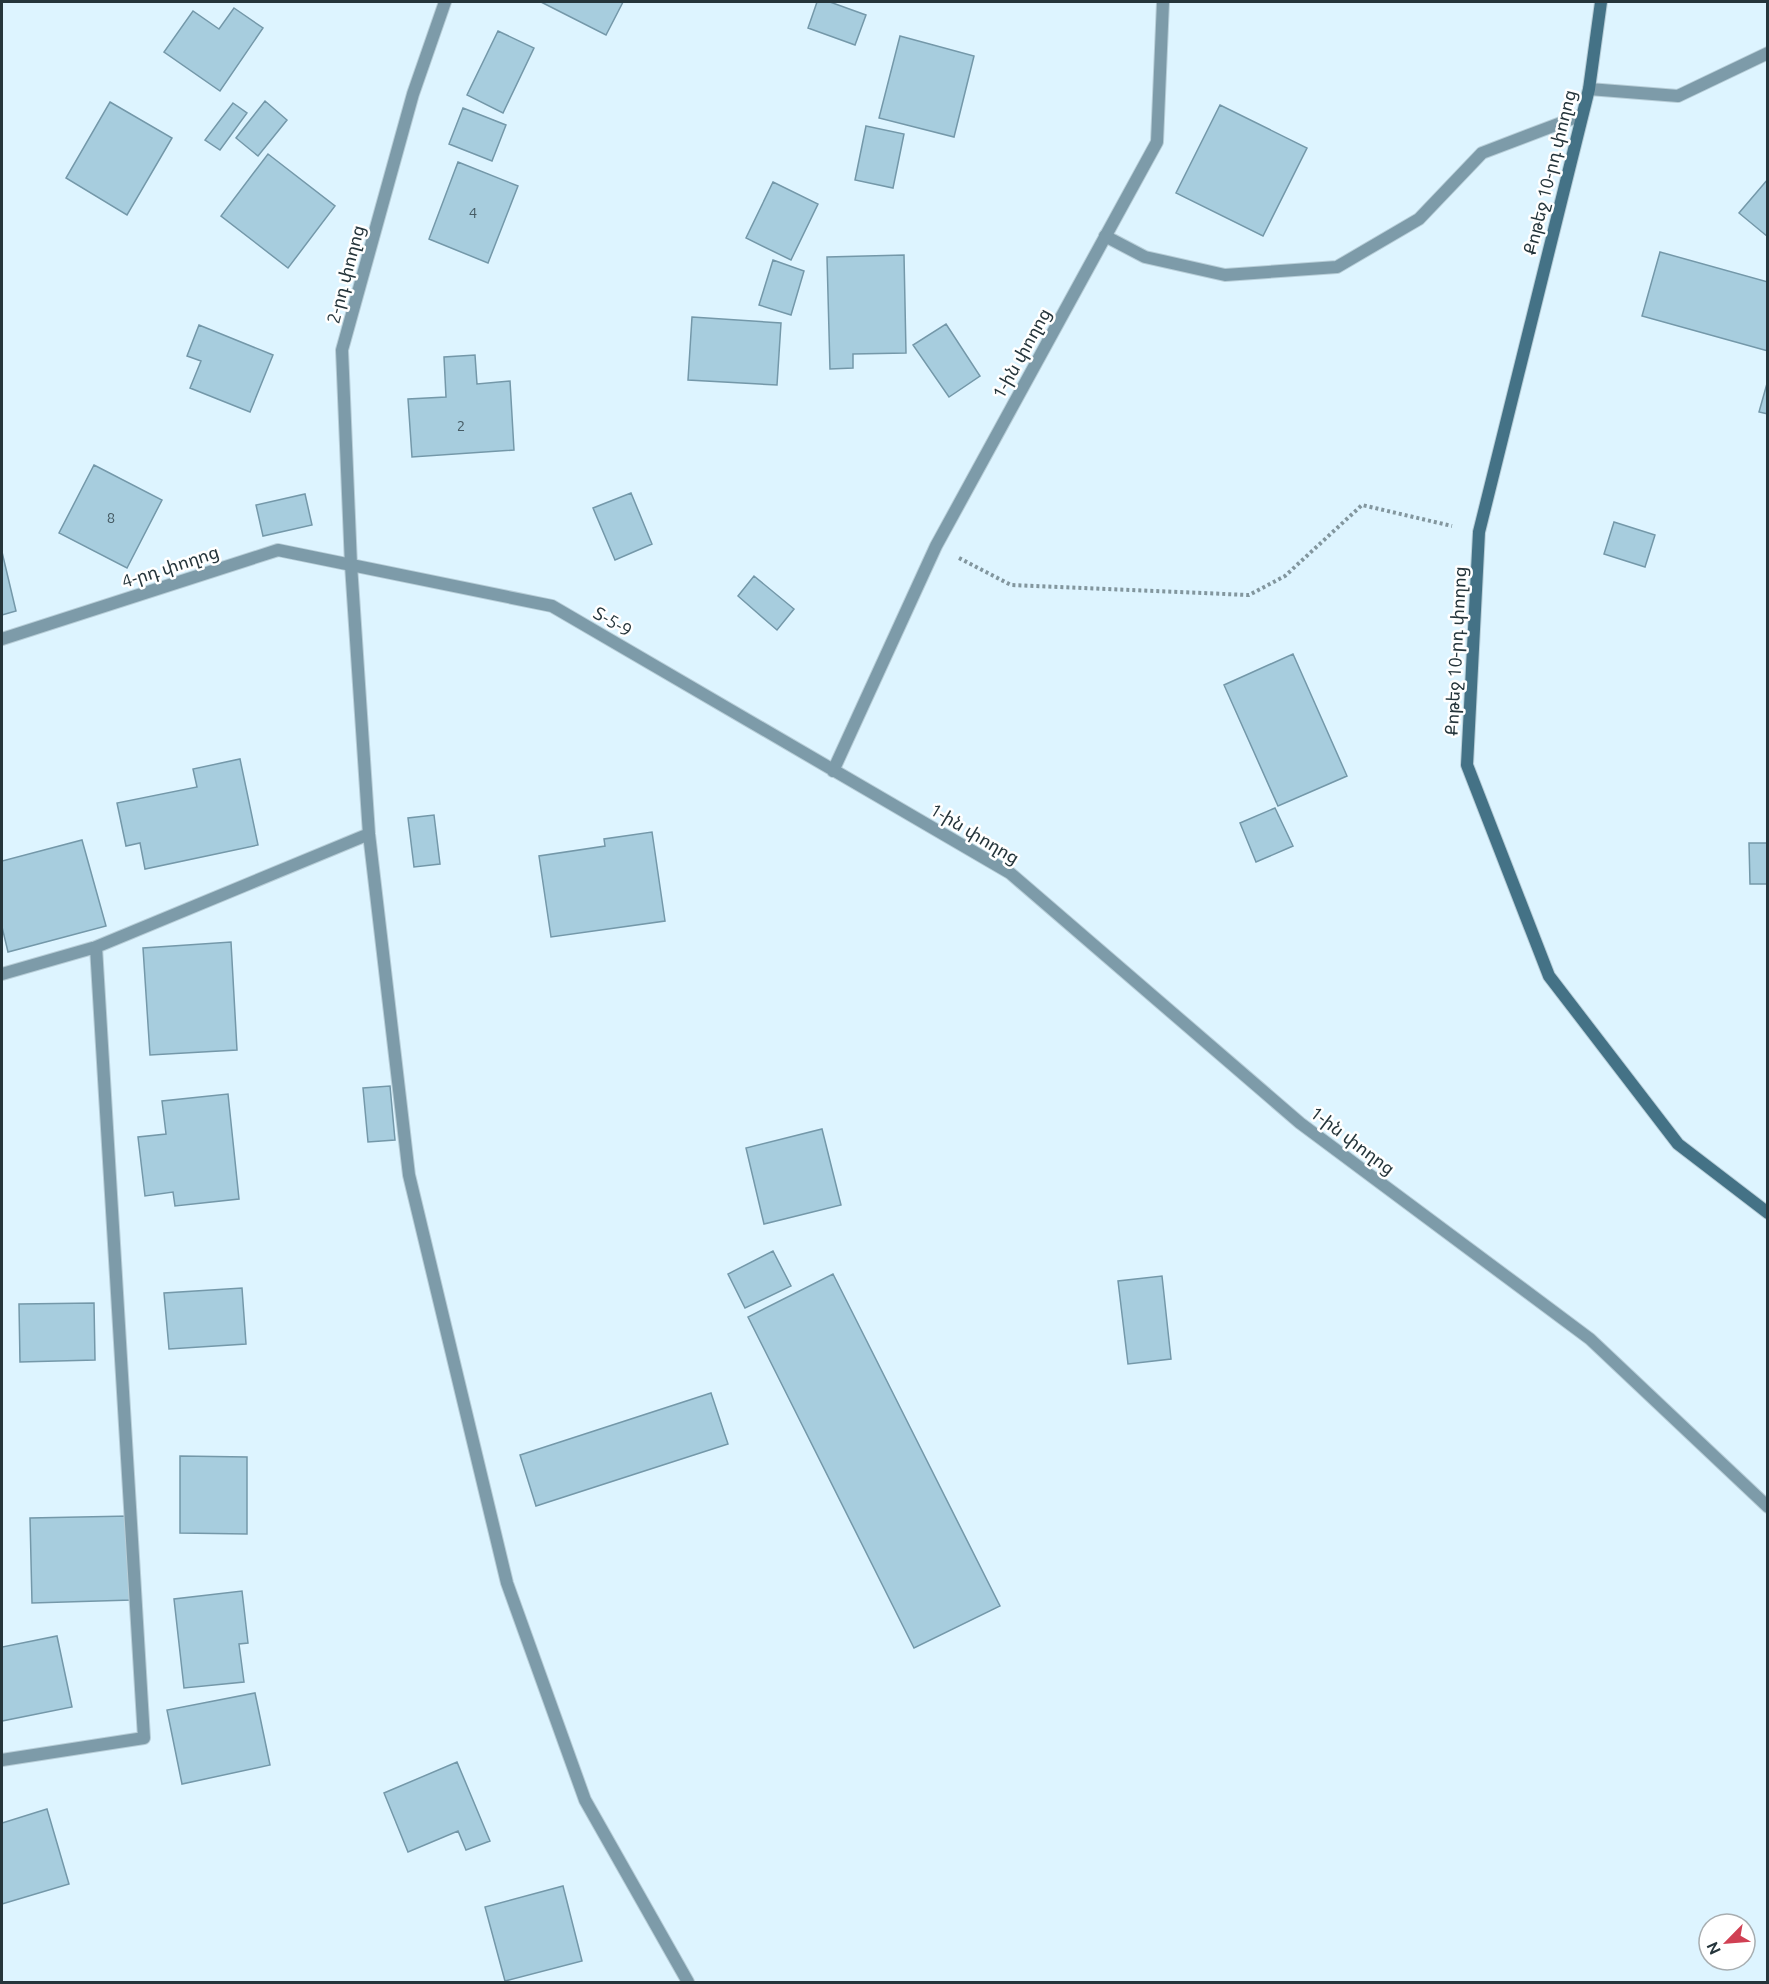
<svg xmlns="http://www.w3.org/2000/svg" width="1769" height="1984" font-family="Ubuntu,'Noto Sans Armenian',sans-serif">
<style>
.building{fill:#a7cdde;stroke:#7498a9;stroke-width:1.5}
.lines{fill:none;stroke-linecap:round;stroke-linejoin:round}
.lane-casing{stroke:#b8ced8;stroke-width:14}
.street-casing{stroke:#b8ced8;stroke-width:14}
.secondary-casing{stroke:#b8ced8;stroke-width:14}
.path{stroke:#82969e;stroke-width:4;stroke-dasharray:3 3;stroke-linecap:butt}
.lane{stroke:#7d9ba9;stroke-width:12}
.street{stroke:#7d9ba9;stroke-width:12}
.secondary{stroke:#447286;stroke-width:12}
.labels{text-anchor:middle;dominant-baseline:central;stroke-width:5;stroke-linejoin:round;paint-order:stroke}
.number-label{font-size:15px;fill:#465b64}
.street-label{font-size:18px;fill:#25353b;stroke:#fff}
</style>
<rect width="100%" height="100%" fill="#ddf4ff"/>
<path class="building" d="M541 2H623L606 35Z
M817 2H830L866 15 855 45 808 28Z
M234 8 263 28 220 91 164 52 193 11 219 29Z
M498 31 534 48 503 113 467 95Z
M900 36 974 56 954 137 879 118Z
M265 101 287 120 258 156 236 138Z
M110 102 172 138 127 215 66 178Z
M233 103 247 113 220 150 205 140Z
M1220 105 1307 148 1263 236 1176 193Z
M463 108 506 125 492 161 449 144Z
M866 126 904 134 893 188 855 180Z
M268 154 335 206 288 268 221 216Z
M458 162 518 186 488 263 429 239Z
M1768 179V237L1739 213Z
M773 182 818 204 791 260 746 238Z
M1660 252 1768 282V351L1642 316Z
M904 255 906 353 853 354V368L830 369 827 257Z
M773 260 804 271 791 315 759 305Z
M692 317 781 323 777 385 688 380Z
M946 324 980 376 949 397 913 345Z
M199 325 273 355 250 412 190 388 201 361 187 356Z
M475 355 477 384 510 381 514 450 412 457 408 399 446 397 444 357Z
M1768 380V414L1759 412Z
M94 465 162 500 127 568 59 533Z
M631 493 652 544 615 560 593 508Z
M305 494 312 525 263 536 256 505Z
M1614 522 1655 535 1645 567 1604 554Z
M2 552 16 611 2 615Z
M754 576 794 609 777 630 738 596Z
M1293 654 1347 776 1278 806 1224 685Z
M240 759 258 845 145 869 140 843 126 846 117 803 197 787 193 769Z
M1275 808 1293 846 1256 862 1240 823Z
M434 815 440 864 414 867 408 818Z
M652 832 665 921 551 937 539 856 605 846 604 839Z
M82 840 106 926 8 952 2 927V861Z
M1749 843H1768V884H1750Z
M231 942 237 1050 150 1055 143 948Z
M390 1086 395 1140 368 1142 363 1088Z
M228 1094 239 1199 175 1206 173 1192 145 1196 138 1137 166 1134 162 1101Z
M822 1129 841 1205 764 1224 746 1148Z
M773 1251 791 1286 745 1308 728 1274Z
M833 1274 1000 1606 914 1648 748 1317Z
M1162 1276 1171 1359 1128 1364 1118 1281Z
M242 1288 246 1344 169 1349 164 1293Z
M94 1303 95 1360 20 1362 19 1304Z
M711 1393 728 1444 536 1506 520 1455Z
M180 1456 247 1457V1534L180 1533Z
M130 1516 132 1600 32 1603 30 1518Z
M242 1591 248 1643 239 1644 244 1682 184 1688 174 1599Z
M57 1636 72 1707 2 1721V1647Z
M255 1693 270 1765 182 1784 167 1710Z
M457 1762 490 1841 466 1850 458 1831 408 1852 384 1793Z
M47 1809 69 1884 2 1904V1823Z
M563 1886 582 1961 505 1981 485 1907Z"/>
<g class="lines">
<defs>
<path id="lane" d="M1105 236 1145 257 1225 275 1337 267 1419 219 1482 153 1582 115"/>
<path id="street" d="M445 2 413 94 342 350 351 565 369 834 409 1175 507 1583 585 1800 688 1982
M1589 89 1678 96 1768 53
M2 639 278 550 552 606 1010 873 1300 1123 1590 1339 1768 1507
M833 771 936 546 1157 142 1163 2
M2 974 96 947 369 834
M2 1760 144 1738 96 947"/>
<path id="secondary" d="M1601 2 1589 89 1479 532 1467 765 1549 976 1678 1144 1768 1213"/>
</defs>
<use href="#lane" class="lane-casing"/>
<use href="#street" class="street-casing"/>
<use href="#secondary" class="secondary-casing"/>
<path class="path" d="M959 558 1011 585 1249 595 1285 576 1362 505 1452 526"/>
<use href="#lane" class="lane"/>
<use href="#street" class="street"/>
<use href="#secondary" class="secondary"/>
</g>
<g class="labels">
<g class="number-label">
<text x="473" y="212">4</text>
<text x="461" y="425">2</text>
<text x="111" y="517">8</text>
</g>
<g class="street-label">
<text transform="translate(1549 172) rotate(-76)">Քոթեջ 10-րդ փողոց</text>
<text transform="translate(345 274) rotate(-75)">2-րդ փողոց</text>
<text transform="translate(1021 353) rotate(-61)">1-ին փողոց</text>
<text transform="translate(170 566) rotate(-18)">4-րդ փողոց</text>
<text transform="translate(613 621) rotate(30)">Տ-5-9</text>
<text transform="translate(1455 651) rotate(-87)">Քոթեջ 10-րդ փողոց</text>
<text transform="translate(975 833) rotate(31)">1-ին փողոց</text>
<text transform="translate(1353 1140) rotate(37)">1-ին փողոց</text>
</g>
</g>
<rect width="1769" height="1984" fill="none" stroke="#25353b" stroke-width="6"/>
<g transform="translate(1727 1942) rotate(245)"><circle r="28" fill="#ffffff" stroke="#a8aeb1" stroke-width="1.5"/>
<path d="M0-4.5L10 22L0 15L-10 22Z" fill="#d04053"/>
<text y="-9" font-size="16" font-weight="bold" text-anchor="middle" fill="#25353b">N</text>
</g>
</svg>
